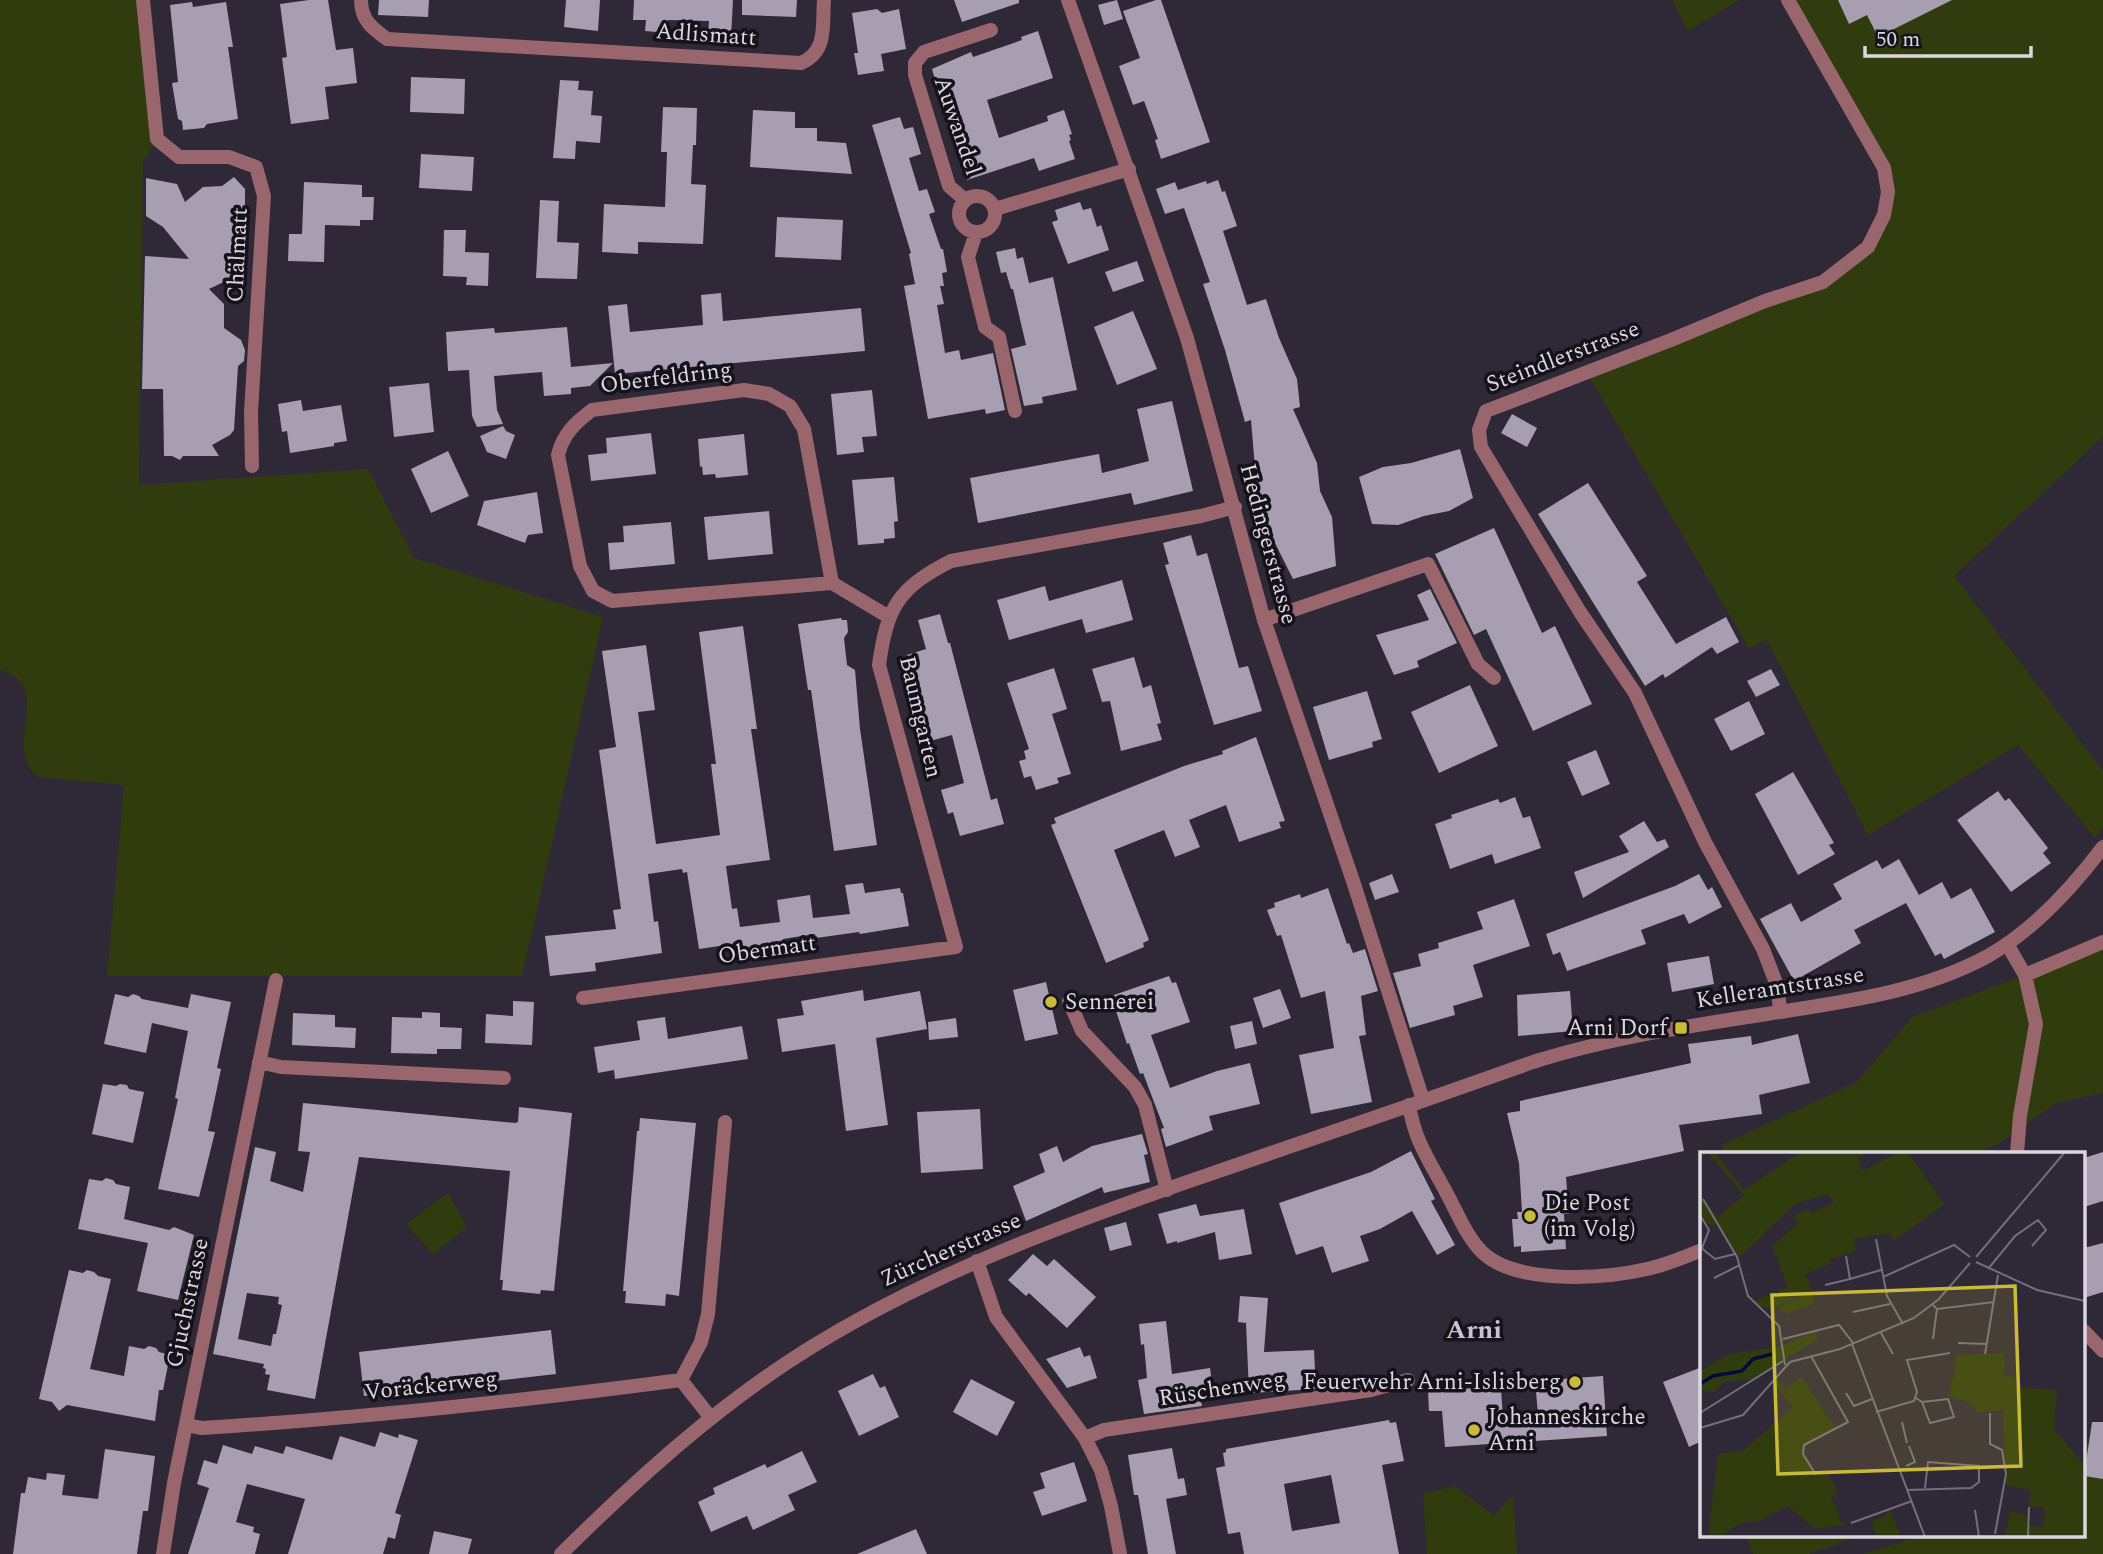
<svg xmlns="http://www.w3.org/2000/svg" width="2103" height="1554" font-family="Spectral,serif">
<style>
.green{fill:#313c0e}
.building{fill:#a79eb1;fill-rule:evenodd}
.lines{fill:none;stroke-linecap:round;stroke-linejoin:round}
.minor{stroke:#9a666e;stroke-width:14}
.tertiary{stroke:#9a666e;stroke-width:14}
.poi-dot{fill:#c9ba3a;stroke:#161219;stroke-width:2.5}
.labels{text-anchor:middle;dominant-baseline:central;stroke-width:7;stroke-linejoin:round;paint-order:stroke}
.street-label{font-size:23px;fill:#dbd7e1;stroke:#161219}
.poi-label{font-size:23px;fill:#dbd7e1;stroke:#161219;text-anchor:start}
.quarter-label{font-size:26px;font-weight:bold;fill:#cbc1d5;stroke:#161219}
.inset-river{fill:none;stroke:#000d3b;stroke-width:3.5}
.inset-road{fill:none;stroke:#746e7b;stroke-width:2}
.view{fill:#c9ba3a;fill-opacity:0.15;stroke:#c9ba3a;stroke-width:3.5}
.inset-edge{fill:none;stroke:#dbd7e1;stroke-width:3.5}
</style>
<rect width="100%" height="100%" fill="#2f2837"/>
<path class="green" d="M0 0H143L157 139 143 162 139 485 368 469 414 558 603 617 522 976H107L124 785 38 777C0 748 57 687 0 670Z
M1672 0H1739L1688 31Z
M1788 0H2103V437L1954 576 2103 771V827L2095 838 2018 745 1868 835 1767 640 1749 648 1587 373 1823 282 1868 247 1884 215V168Z
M2103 942V1093L2057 1103 1998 1144 1978 1153H1723L1722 1145 1857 1082 1912 1017 2025 975Z
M448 1193 467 1227 433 1254 406 1224Z
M2103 1439V1554H1863L1924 1535H2084V1443Z
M1455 1486 1494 1516 1513 1495 1517 1554H1427L1423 1494Z
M1746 1535H1862L1808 1554H1753Z"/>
<path class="building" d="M309 0H328L336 50 353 48 357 83 325 87 329 119 291 124 282 58 287 57 280 4Z
M379 0H429L428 17 378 15Z
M566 0H600L598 31 564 27Z
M634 0H733L731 37 708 35 709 21 668 20V33L645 31 646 20H633Z
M742 0H797L796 17 742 15Z
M954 0H1019V3L962 22Z
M1117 0 1123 19 1104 25 1098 5Z
M1156 0H1161L1210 142 1161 159 1155 140 1158 139 1144 101 1133 105 1119 66 1140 58 1123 11Z
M1838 0H1952L1878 37 1867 15 1849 24Z
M192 2 193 7 226 2 233 47H228L238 119 207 124 204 128 183 130 182 121 178 119 172 83 178 82 170 5Z
M877 9 882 13 899 9 906 49 881 54 884 71 858 75 854 53H858L852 13Z
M1038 31 1053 78 987 100 999 138 1048 121 1047 116 1064 110 1072 134 1069 135 1071 140 1069 141 1075 159 1039 171 1034 158 967 180 956 147 958 146 947 113 945 114 932 69 971 52 973 57 1022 40 1021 37Z
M411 77 465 79 464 114 410 112Z
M560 80 579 81 578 90 593 91 591 115 602 116 600 143 576 141 575 159 553 158Z
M663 107 697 108 696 145H693L691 184 706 185 703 244 638 242V254L602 252 604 204 665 207 667 152H661Z
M753 110 795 112V128H817V141L846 143 852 174 750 167Z
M900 117 904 129 913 127 921 154 909 158 919 191 927 189 935 212 929 214 941 249H943L947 272 942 273 944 286H940L944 304 937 305 945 353 959 350 961 360 993 353 1005 410 986 414 985 409 928 419 904 286 915 284 909 254 911 253 872 125Z
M421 154 474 157 472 191 419 188Z
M234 177 245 189V211L235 229 246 239 247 267 234 277 209 289 224 304V328L241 340 245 350 244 361 238 366 234 430 230 435 212 445 219 456H183L180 460 172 456H164L163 389H142L145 256 189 259 163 227 146 216V178L177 184 185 202 203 187 222 186Z
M1218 180 1222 192 1225 191 1237 226 1223 231 1247 305 1266 299 1279 338 1297 379 1300 407 1293 409 1317 463 1320 491 1332 517 1336 566 1293 579 1271 535 1256 480 1251 420 1245 422 1225 350 1203 284 1210 282 1184 208 1165 214 1156 189 1175 182 1178 190 1206 181 1207 184Z
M304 182 362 185V197H374L373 220H360V226L325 225 324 262 288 261 289 234H302Z
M540 200 559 201 557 242 579 243 577 279 536 278Z
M1080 202 1083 210 1091 208 1097 227 1101 225 1109 250 1068 264 1052 222 1058 220 1055 210Z
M777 217 843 220 841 260 775 257Z
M444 230H466L465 252 489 253 488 286 466 285 467 277 443 276Z
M1015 248 1017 259 1023 257 1029 283 1053 277 1077 390 1042 397 1043 403 1024 406 1011 349 1026 345 1013 289H1011L1006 272 1001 273 996 252Z
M1137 261 1144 281 1113 292 1105 272Z
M721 293 723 321 861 308 865 351 615 374 608 306 627 304 630 332 703 325 701 295Z
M1133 311 1157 369 1117 385 1094 327Z
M567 327 571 367 613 363 590 386 571 388V394L544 396 542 372 494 376 497 410 503 424 477 427 472 416 469 370 448 371 446 332 494 328 495 333Z
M429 383 434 432 394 437 389 387Z
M872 390 877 436 862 437 864 452 837 455 831 394Z
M301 400 303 411 341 405 347 441 334 443V446L290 453 287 431 282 432 278 404Z
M1172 401 1193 491 1134 505 1131 493 978 523 970 478 1099 454 1102 473 1149 461 1137 409Z
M1512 414 1537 428 1527 447 1501 433Z
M503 426 506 431 515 435 506 459 487 452 480 436Z
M651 433 656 474 591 481 588 455 607 453 606 438Z
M744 434 748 475 716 478 715 474 703 475 702 466 700 467 698 439Z
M1460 449 1473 498 1449 511 1424 516 1398 525 1372 524 1359 477 1383 467 1411 463Z
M448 451 469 496 431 513 411 469Z
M894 477 898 521 894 522 895 538 884 539V543L858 545 852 480Z
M1588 483 1647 576 1637 582 1676 644 1726 617 1739 642 1717 654 1712 647 1665 678 1663 674 1645 686 1538 514Z
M537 492 543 533 528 535 525 543 477 525 484 501Z
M769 511 773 554 708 560 704 517Z
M671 522 675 564 610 570 608 543 624 542 623 526Z
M1494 528 1542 633 1555 626 1592 704 1533 731 1486 629 1474 635 1435 554Z
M1191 535 1197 556 1207 553 1239 668 1248 666 1262 711 1214 725 1165 565 1169 564 1163 543Z
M1122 580 1133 620 1086 633 1082 619 1009 640 997 600 1045 586 1049 601Z
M1430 589 1457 643 1417 661 1419 667 1394 675 1376 635 1429 620 1417 595Z
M940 614 948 643H950L991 800 997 798 1004 824 960 836 953 812 948 814 941 790 964 783 952 735 930 741 907 655 926 649 918 620Z
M841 618 842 620H847L848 632 844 638 847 665 855 670 860 729 877 845 834 851 811 690H808L798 624Z
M743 626 757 729H751L770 860 726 866 732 909 737 908 740 927 780 922 777 900 810 895 813 918 850 914 845 885 863 883 865 893 900 888 901 893H903L909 926 860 934 859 932 816 938 815 934 783 939V943L760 947 761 955 741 958 740 943 699 949 687 872 683 873 682 869 648 874 654 922 658 921 662 953 595 963 596 971 550 976 545 936 616 929 613 910 621 909 599 750 616 747 602 651 646 645 655 710 638 712 656 844 720 835 711 764H716L699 632Z
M1134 657 1143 688 1151 685 1161 723 1157 724 1162 740 1121 751 1110 701 1102 702 1092 669Z
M1054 668 1067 709 1052 714 1071 774 1057 778 1059 783 1036 790 1031 776 1024 778 1019 761 1026 759 1024 751 1029 749 1007 683Z
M1771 669 1780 685 1756 697 1747 681Z
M1470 685 1498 746 1439 773 1411 712Z
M1367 691 1382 739 1372 742 1373 747 1329 760 1313 707Z
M1749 701 1765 734 1731 751 1714 719Z
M1256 737 1285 821 1279 822 1281 828 1239 842 1226 805 1189 820 1200 847 1175 857 1164 830 1114 850 1149 940 1143 943 1144 947 1106 963 1051 825 1056 823 1054 818 1184 766 1223 754 1222 751Z
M1596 750 1610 784 1582 796 1567 762Z
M1793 772 1834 843 1829 845 1835 854 1798 875 1755 794Z
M1998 791 2005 801 2009 798 2048 848 2043 853 2051 863 2011 892 1957 820Z
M1515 797 1523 818 1530 816 1541 848 1495 864 1492 854 1450 869 1435 824 1452 818 1451 815 1498 799 1500 803Z
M1644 821 1657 842 1665 839 1669 847 1583 898 1574 872 1629 852 1619 836Z
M1899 859 1919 895 1942 882 1951 899 1971 888 1995 932 1944 959 1941 953 1935 956 1906 903 1854 930 1861 943 1794 981 1760 919 1791 903 1801 922 1842 899 1833 884 1877 860 1882 869Z
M1392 874 1399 892 1375 900 1369 883Z
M1699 874 1708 890 1712 887 1722 907 1689 924 1684 914 1641 930 1646 944 1567 971 1560 952 1553 955 1546 934 1675 886Z
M1328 888 1347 944 1349 943 1353 953 1365 949 1378 991 1361 996 1366 1035 1359 1036 1372 1102 1311 1114 1299 1055 1334 1048 1325 991 1301 998 1281 935 1277 936 1267 910 1275 907 1274 903 1300 894 1301 898Z
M1514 899 1530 946 1473 965 1483 997 1453 1006 1455 1015 1410 1028 1393 973 1421 966 1418 954 1439 948 1438 943 1483 929 1477 912Z
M1709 956 1714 984 1672 992 1667 963Z
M1169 976 1172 983 1176 982 1190 1022 1151 1035 1170 1088 1217 1071 1250 1063 1260 1104 1209 1116 1213 1130 1166 1147 1161 1129 1164 1128 1154 1102 1143 1073 1140 1074 1129 1043 1127 1044 1111 996Z
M1046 982 1058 1034 1025 1041 1013 990Z
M1280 989 1291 1018 1263 1028 1253 998Z
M863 990 864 1001 920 991 927 1029 876 1038 888 1125 846 1131 835 1044 782 1052 777 1019 804 1015 801 1001Z
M1570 991 1573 1031 1518 1036 1517 995Z
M115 994 128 997 133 994 139 996 142 999 188 1008 191 994 231 1002 217 1068 221 1069 208 1131 215 1132 199 1197 158 1189 178 1099 175 1098 188 1031 152 1023 146 1053 104 1044Z
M513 1001 534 1002 532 1045 485 1043 486 1014 513 1016Z
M422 1012 440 1013V1027L462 1028 461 1049H437V1054L391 1053 392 1017 422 1018Z
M293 1013 335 1015V1027L356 1028 355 1048 292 1045Z
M665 1017 668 1039 742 1026 748 1059 615 1079 614 1070 598 1073 594 1047 640 1040 637 1021Z
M956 1018 958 1037 929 1040 928 1022Z
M1252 1021 1257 1044 1235 1049 1230 1026Z
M1798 1034 1810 1083 1759 1095 1762 1114 1679 1125 1684 1151 1566 1177 1569 1214H1564L1566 1249 1521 1252V1246L1514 1247 1512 1219H1518L1517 1212H1522L1519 1163 1507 1113 1520 1111V1101L1691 1063 1688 1044 1751 1036 1752 1045Z
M103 1084 116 1086 120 1084 127 1085 129 1089 144 1092 133 1143 92 1134Z
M303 1103 515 1123 518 1122 519 1107 572 1113 554 1291 541 1290 540 1294 502 1290 503 1280H500L510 1171 359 1157 315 1399 267 1390 270 1375 265 1374 266 1369 263 1368 264 1364 213 1354 255 1147 276 1152 270 1181 303 1192 310 1152 298 1151ZM247 1293 279 1297 278 1304 282 1305 276 1334H273L271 1346 238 1339Z
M980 1109 983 1169 921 1173 917 1112Z
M640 1118 696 1123 679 1296 666 1294 665 1306 625 1303 626 1291H623L637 1131H639Z
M1142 1134 1148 1154 1144 1155 1150 1182 1104 1193 1102 1187 1026 1221 1013 1186 1045 1172 1039 1154 1057 1146 1063 1162 1092 1146Z
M1411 1151 1435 1199 1431 1201 1455 1245 1437 1255 1412 1211 1380 1229 1360 1236 1369 1261 1332 1273 1323 1246 1296 1255 1279 1203 1371 1172Z
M2103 1152V1201L2084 1207V1158Z
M106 1178 113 1180 116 1184 130 1187 124 1219 169 1230 174 1227 194 1235 178 1300 137 1291 148 1243 78 1229 89 1179 102 1181Z
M1196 1204 1200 1216 1244 1209 1252 1254 1219 1260 1215 1232 1177 1243V1241L1167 1244 1158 1214Z
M1126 1222 1132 1245 1110 1251 1104 1228Z
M2103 1243V1292L2084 1298V1248Z
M1033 1254 1047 1266 1054 1259 1096 1297 1067 1328 1029 1293 1026 1296 1008 1280Z
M69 1270 83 1273 87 1270 94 1272 98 1276 111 1279 90 1369 124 1376 129 1346 144 1349 149 1346 156 1348 159 1352 170 1355 163 1390H159L155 1421 67 1405 59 1411 52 1402 39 1399Z
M1240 1296 1268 1298 1264 1352 1314 1350 1316 1389 1249 1393 1246 1323 1238 1322Z
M1166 1321 1172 1374 1210 1368 1213 1392 1200 1394 1202 1406 1144 1414 1138 1380 1147 1378 1144 1344 1141 1345 1139 1324Z
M551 1330 556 1374 364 1396 359 1352Z
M1080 1347 1084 1357 1090 1355 1097 1378 1067 1388 1046 1359Z
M1702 1367V1441L1689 1447 1663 1382Z
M873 1374 880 1388 885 1386 899 1417 859 1436 838 1391Z
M1603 1376 1607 1436 1445 1447 1442 1411H1429L1428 1391 1494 1387 1495 1390 1501 1389 1503 1417 1538 1414 1536 1392 1549 1391 1548 1380Z
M971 1379 1015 1402 997 1436 953 1412Z
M1389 1420 1390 1423 1396 1422 1404 1461 1382 1465 1399 1554H1244L1240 1532 1228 1534 1216 1468 1225 1466 1223 1453 1226 1452V1449ZM1331 1475 1340 1523 1292 1531 1284 1484Z
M2092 1422H2103V1479L2084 1476Z
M380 1432 398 1438 399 1434 418 1440 395 1513 401 1515 395 1539 388 1537 383 1554H288L305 1499 247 1484 236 1522 254 1527 253 1532 260 1534 255 1554H188L209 1488 197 1484 204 1460 217 1464 223 1445 252 1454 255 1446 283 1454 286 1446 332 1460 340 1436 375 1447Z
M1172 1448 1178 1479 1184 1478 1187 1495 1166 1499 1176 1554H1148L1138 1495H1134L1128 1455Z
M105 1449 155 1456 148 1511H143L137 1554H13L21 1493H25L28 1477 46 1480 47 1473 65 1475 62 1495 98 1499Z
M802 1451 817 1482 788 1495 795 1510 753 1530 747 1516 711 1532 698 1502 715 1494 713 1488 765 1464 767 1468Z
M1074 1462 1087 1501 1042 1516 1033 1492 1045 1488 1040 1473Z
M916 1529 927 1554H857Z
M434 1531 472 1539 468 1554H429Z"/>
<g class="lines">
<path class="minor" d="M143 0 157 139 179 157H229L256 167 264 196 251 412 252 466
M361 0C361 20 372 28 387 39L801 63C828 51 822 26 824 0
M959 214a18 18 0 1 1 36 0a18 18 0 1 1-36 0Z
M965 200 949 186 915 75V63L924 52 991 30
M995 209 1129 169
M976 233 968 257 985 327 999 337 1015 411
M832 583 612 601 593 591 580 566 558 455C563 434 575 423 592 410L744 390 769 394 790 406 804 429 832 583 889 617
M1264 620 1428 564 1478 664 1494 678
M2007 944 2025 975 2036 1024 2020 1116 2017 1153
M2025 975 2103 942
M583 998 956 947 879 665C887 607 898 588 951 561L1201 516 1235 507
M1069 1001 1082 1031 1135 1087 1145 1105 1167 1190
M1780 1012 1778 988 1763 949 1705 842 1635 693 1580 612 1481 447 1479 430 1486 411 1671 340 1765 301 1823 282 1868 247 1884 215 1888 192 1884 168 1788 0
M259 1062 281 1067 504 1078
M1409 1105C1415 1142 1429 1160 1446 1192 1457 1212 1466 1236 1482 1252 1516 1285 1603 1279 1647 1269 1666 1265 1684 1257 1702 1250
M977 1261 996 1317 1085 1438 1101 1470 1111 1506 1120 1554
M2084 1331 2103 1351
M681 1380 701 1342 708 1314 725 1122
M186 1425 202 1428C362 1418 521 1401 681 1380L711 1418
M1085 1438 1104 1430 1371 1390 1408 1380
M163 1554 174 1483 276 980"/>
<path class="tertiary" d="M1068 0 1187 338 1264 620 1353 881 1423 1100
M561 1554C638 1478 720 1403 813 1346 930 1274 1058 1227 1187 1182 1303 1142 1418 1103 1533 1062 1609 1038 1688 1026 1767 1014 1842 1002 1920 993 1988 956 2034 930 2072 888 2103 847"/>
</g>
<g class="poi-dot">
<circle cx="1051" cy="1002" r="7"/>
<rect x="1674" y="1021" width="14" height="14" rx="3.5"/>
<circle cx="1530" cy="1216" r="7"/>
<circle cx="1575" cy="1382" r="7"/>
<circle cx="1474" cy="1430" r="7"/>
</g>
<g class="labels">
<g class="street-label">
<text transform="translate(706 35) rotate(4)">Adlismatt</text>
<text transform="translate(957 126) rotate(71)">Auwandel</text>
<text transform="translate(238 255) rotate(-87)">Chälmatt</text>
<text transform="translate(1563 357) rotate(-21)">Steindlerstrasse</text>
<text transform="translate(666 378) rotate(-7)">Oberfeldring</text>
<text transform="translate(1268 544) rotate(75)">Hedingerstrasse</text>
<text transform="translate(920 717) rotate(77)">Baumgarten</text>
<text transform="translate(767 950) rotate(-8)">Obermatt</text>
<text transform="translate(1780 988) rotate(-9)">Kelleramtstrasse</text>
<text transform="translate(951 1250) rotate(-24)">Zürcherstrasse</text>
<text transform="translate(188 1303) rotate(-78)">Gjuchstrasse</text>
<text transform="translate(431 1386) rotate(-6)">Voräckerweg</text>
<text transform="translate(1222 1389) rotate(-9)">Rüschenweg</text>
</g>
<g class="poi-label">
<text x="1065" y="1002">Sennerei</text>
<text x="1667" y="1028" text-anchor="end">Arni Dorf</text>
<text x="1544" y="1203">Die Post<tspan x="1544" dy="26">(im Volg)</tspan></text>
<text x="1561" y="1382" text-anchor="end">Feuerwehr Arni-Islisberg</text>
<text x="1488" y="1417">Johanneskirche<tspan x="1488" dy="26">Arni</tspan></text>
</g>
<g class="quarter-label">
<text x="1474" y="1330">Arni</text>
</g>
</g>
<g transform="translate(1700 1152)">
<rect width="385" height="385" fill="#2f2837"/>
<path d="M0 0H15L44 38 101 0H168L158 7 163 19 198 0H208L244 52 194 89 189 81 154 87 155 100 130 107 131 111 106 122 112 137 74 156 61 155 52 150 88 135 72 94 98 72 94 64 108 56 111 61 134 51 128 42 95 52 39 106 20 73H9L0 61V42L17 66 44 43 8 1 0 7ZM111 139 116 151 87 162 77 156ZM116 179 117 188 52 227 25 230 14 240 0 238V219L30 202 79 195ZM305 201 304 223 315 225 316 235 357 238 354 278 385 313V385H305L310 359 330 364 329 374 343 375 345 355H329L330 338 305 333 303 258 277 261 271 251 249 245 257 203ZM76 225 85 236 102 225 136 277 109 289 102 297 116 323 126 317 138 340 131 345 142 370 149 372 116 377 88 354 59 369 40 371 20 385H8L18 302 43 299 93 255 72 230ZM189 356 201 385H176L172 369 185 364Z" fill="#313c0e"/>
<path class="inset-river" d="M0 232 13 224 42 219 53 207 72 202"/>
<path class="inset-road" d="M3 47 37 105 48 144 79 174 85 213M0 63 9 78 2 96M176 87 187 144 203 172M0 95 15 107 35 102M146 104 150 127 181 118M276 105 365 0M276 110 337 138 385 149M288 117 315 84 338 68 346 78 332 94M183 125 254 93 270 105M14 126 40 113M125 133 150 127M233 153 237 157 294 150M153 160 190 152M181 181 193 202M83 187 139 173 154 192M233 187 237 157M258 191 287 192M152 192 225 385M285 202 298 123M111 204 148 270 104 293 103 302 116 323M146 241 154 254 172 247M216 246 222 250 230 271 254 265 248 247 222 250M176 260 214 249 217 240 207 208 250 201M0 261 83 209M290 261V292L302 298 306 322 295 382M202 270 207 291M0 276 43 263 90 210 140 197 214 166 239 147 270 111M206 314 215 310 209 294M207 338 271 336 279 330V314L228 310 225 336M275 358 279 385M151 371 212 349M283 385H328L329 355"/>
<path class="view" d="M315 134 321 314 78 322 72 143Z"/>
<rect width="385" height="385" class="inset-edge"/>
</g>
<path d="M1865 46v10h166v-10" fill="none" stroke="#dbd7e1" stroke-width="3.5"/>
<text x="1876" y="46" font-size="21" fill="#dbd7e1" stroke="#161219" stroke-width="5" paint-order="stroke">50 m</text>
</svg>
